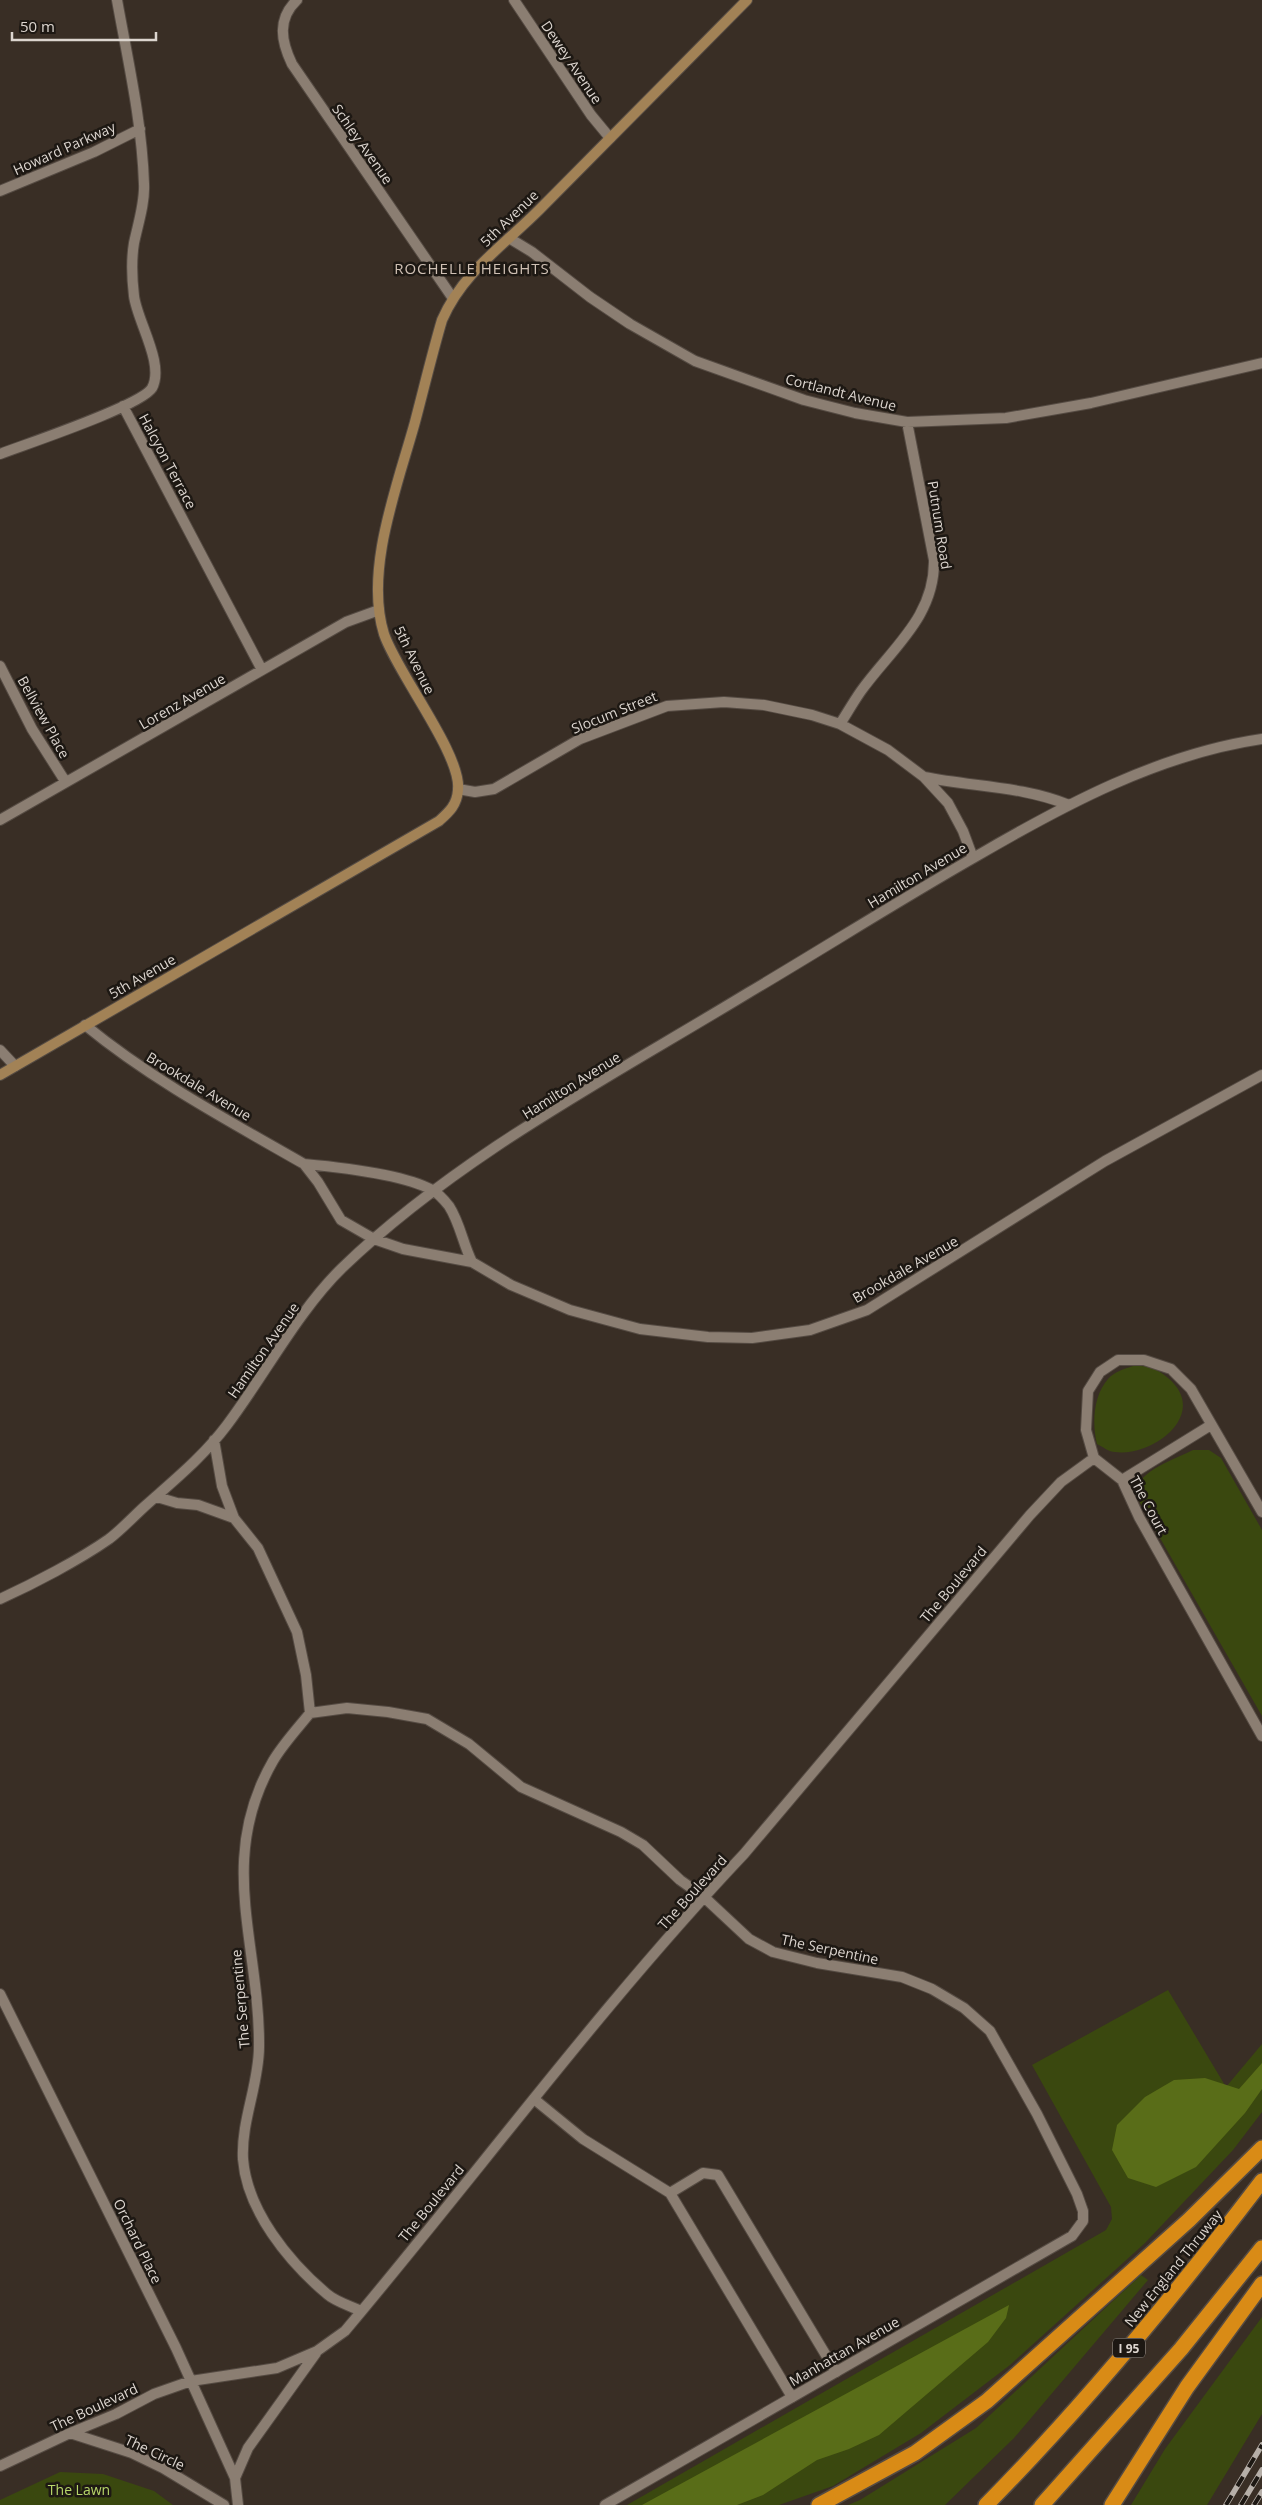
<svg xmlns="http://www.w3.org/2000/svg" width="1262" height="2505" font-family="'Open Sans',sans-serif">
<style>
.green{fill:#3a480f}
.forest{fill:#596d18}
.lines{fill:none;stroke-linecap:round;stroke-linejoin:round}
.lane-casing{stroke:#554b43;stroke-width:12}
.street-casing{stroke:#554b43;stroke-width:12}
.secondary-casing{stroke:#554b43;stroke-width:12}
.highway-casing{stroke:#554b43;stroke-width:18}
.lane{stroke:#8b7e72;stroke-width:10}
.street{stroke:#8b7e72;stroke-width:10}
.secondary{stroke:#a28256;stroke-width:10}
.highway{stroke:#d98b16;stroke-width:15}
.rail-casing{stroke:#b6afa8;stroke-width:5.5}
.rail{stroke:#1d1813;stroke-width:4;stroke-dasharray:11;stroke-linecap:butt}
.labels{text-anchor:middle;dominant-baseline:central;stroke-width:5;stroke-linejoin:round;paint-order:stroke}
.shield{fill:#1d1813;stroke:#a39c97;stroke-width:1}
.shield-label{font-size:12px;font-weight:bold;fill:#dcd5cf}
.street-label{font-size:14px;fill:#dcd5cf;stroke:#1d1813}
.park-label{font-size:14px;fill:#b8d66a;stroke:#1d1813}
.neighbourhood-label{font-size:15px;letter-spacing:1px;fill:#cfc0b4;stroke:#1d1813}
</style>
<rect width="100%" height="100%" fill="#392e25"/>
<path class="green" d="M1133 1366C1147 1365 1157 1369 1168 1378 1210 1413 1154 1457 1115 1452 1109 1452 1103 1447 1097 1444 1092 1424 1093 1396 1108 1379 1114 1372 1124 1369 1133 1366Z
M1193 1450H1209L1221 1458 1262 1530V1716L1140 1503C1139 1499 1137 1495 1137 1491 1137 1471 1178 1458 1193 1450Z
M1168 1990 1226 2087 1262 2044V2112L1233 2150 1145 2243 1010 2365 921 2433 833 2486 779 2505H627L1106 2230 1112 2219 1111 2207 1032 2065Z
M1141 2275 1148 2280 1014 2438 945 2505H848L860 2500 976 2428Z
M1262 2317V2414L1207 2505H1131L1165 2449Z
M60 2472 103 2474 154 2491 173 2505H0V2500Z"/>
<path class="forest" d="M1262 2063V2089L1245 2113 1196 2167 1156 2187 1128 2178 1112 2150 1117 2125 1145 2097 1174 2080 1205 2078 1239 2089Z
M1009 2305 1006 2318 988 2342 879 2435 849 2449 817 2460 763 2495 737 2505H642Z"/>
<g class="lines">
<defs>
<path id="lane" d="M534 2099 583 2139 670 2193 703 2173 718 2175 836 2372
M670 2193 792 2397"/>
<path id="street" d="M297 0C277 19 281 41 292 64L452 297
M514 0 591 115 610 138
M0 191 94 152 140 129
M509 238 532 252 590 297 630 324 695 361 804 400 855 413 907 422 1006 418 1091 403 1262 363
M123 406 262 670
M0 454C26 444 141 406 152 388 165 364 137 321 134 296 132 279 131 261 134 243 138 224 145 203 144 184 142 122 128 61 117 0
M0 666 32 729 65 781
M840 724C847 713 854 701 861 691 892 648 935 617 934 560L907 422
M924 777C974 787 1022 786 1069 805
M458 789 475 792 494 789 580 739 667 706 724 702 764 705 812 715 840 724 888 750 924 777 948 803 963 831 973 858
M0 820 346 622 379 610
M85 1025C152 1080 229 1121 304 1164L318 1182 341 1220 374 1239 403 1249 472 1262 511 1285 570 1310 640 1329 708 1337 752 1338 810 1330 867 1310 1105 1161 1262 1075
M0 1050 15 1066
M304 1164C337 1167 403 1174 432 1190 438 1193 445 1201 449 1206 460 1223 463 1244 472 1262
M214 1440 222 1486 234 1518 258 1548 297 1632 306 1675 310 1713C298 1728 283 1744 273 1761 216 1860 260 1944 259 2047 259 2084 241 2121 243 2159 247 2211 289 2262 327 2294 336 2302 351 2306 361 2311
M1122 1480 1211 1425
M157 1497 177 1503 198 1505 234 1518
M1262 1512 1191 1389 1171 1369 1144 1360H1118L1100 1372 1088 1391 1086 1430 1094 1458 1122 1480 1139 1517 1262 1736
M0 1599C33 1584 79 1560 109 1539 121 1530 132 1518 144 1507 173 1481 203 1457 227 1425 264 1376 298 1311 342 1268 458 1156 610 1077 748 993 824 948 898 901 975 857 1064 805 1159 754 1262 739
M310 1713 347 1708 388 1712 427 1719 469 1744 521 1787 621 1832 643 1845 680 1880 704 1897 749 1939 773 1952 817 1963 902 1977 932 1989 964 2008 990 2031 1037 2114 1077 2194 1083 2211V2221L1072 2236 605 2505
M0 1994 176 2348 235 2478 238 2505
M70 2433 132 2453 163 2468 224 2505
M0 2466 70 2433 116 2414 154 2394 191 2381 277 2368 317 2351 345 2331C478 2173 602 2004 744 1854L1030 1515 1061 1482 1094 1458
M235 2478 248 2448 316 2353"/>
<path id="secondary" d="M0 1075 439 821C449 812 457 805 458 790 462 755 397 673 384 634 364 570 398 484 415 422 424 388 432 354 442 320 463 272 503 246 539 210 608 140 678 70 747 0"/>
<path id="highway" d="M819 2505 915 2453 987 2401 1189 2220 1262 2148
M986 2505C1086 2404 1176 2294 1262 2181
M1042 2505 1181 2349 1262 2248
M1112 2505 1187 2387 1262 2284"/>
</defs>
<use href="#lane" class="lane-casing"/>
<use href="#street" class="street-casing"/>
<use href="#secondary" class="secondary-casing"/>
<use href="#highway" class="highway-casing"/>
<use href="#lane" class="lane"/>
<use href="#street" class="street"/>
<use href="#secondary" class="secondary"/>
<use href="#highway" class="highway"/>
<defs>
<path id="rail" d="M1226 2505 1262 2445
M1241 2505 1262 2470
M1254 2505 1262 2492"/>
</defs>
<use href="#rail" class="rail-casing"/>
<use href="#rail" class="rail"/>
</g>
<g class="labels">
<rect class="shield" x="1113" y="2338.5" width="32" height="19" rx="4"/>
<g class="shield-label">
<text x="1129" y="2348">I 95</text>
</g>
<g class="street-label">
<text transform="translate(572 62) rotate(56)">Dewey Avenue</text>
<text transform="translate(363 144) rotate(55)">Schley Avenue</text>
<text transform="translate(64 148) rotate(-24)">Howard Parkway</text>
<text transform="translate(509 218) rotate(-44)">5th Avenue</text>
<text transform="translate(841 392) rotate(14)">Cortlandt Avenue</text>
<text transform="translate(168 461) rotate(62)">Halcyon Terrace</text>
<text transform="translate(940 525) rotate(81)">Putnum Road</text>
<text transform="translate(415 660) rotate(64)">5th Avenue</text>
<text transform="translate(182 701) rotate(-30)">Lorenz Avenue</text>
<text transform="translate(614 712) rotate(-22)">Slocum Street</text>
<text transform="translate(44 717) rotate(61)">Bellview Place</text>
<text transform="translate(917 875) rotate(-31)">Hamilton Avenue</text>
<text transform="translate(142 976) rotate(-30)">5th Avenue</text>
<text transform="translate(571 1085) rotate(-32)">Hamilton Avenue</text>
<text transform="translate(199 1086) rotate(31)">Brookdale Avenue</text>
<text transform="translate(905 1269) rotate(-30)">Brookdale Avenue</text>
<text transform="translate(263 1350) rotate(-55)">Hamilton Avenue</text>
<text transform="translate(1149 1505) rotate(62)">The Court</text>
<text transform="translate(953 1584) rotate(-50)">The Boulevard</text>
<text transform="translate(692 1892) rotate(-48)">The Boulevard</text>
<text transform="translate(830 1949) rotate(12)">The Serpentine</text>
<text transform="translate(240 1999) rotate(-95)">The Serpentine</text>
<text transform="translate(431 2203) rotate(-51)">The Boulevard</text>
<text transform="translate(138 2241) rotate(64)">Orchard Place</text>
<text transform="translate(1173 2268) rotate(-51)">New England Thruway</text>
<text transform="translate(844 2351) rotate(-30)">Manhattan Avenue</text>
<text transform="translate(94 2407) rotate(-25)">The Boulevard</text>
<text transform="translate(155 2452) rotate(25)">The Circle</text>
</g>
<g class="park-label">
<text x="79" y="2489">The Lawn</text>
</g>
<g class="neighbourhood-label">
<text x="472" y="268">ROCHELLE HEIGHTS</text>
</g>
</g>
<path d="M12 32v8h144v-8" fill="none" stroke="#dcd5cf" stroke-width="2.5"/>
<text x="20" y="32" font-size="15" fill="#dcd5cf" stroke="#1d1813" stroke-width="4" paint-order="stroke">50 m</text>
</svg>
